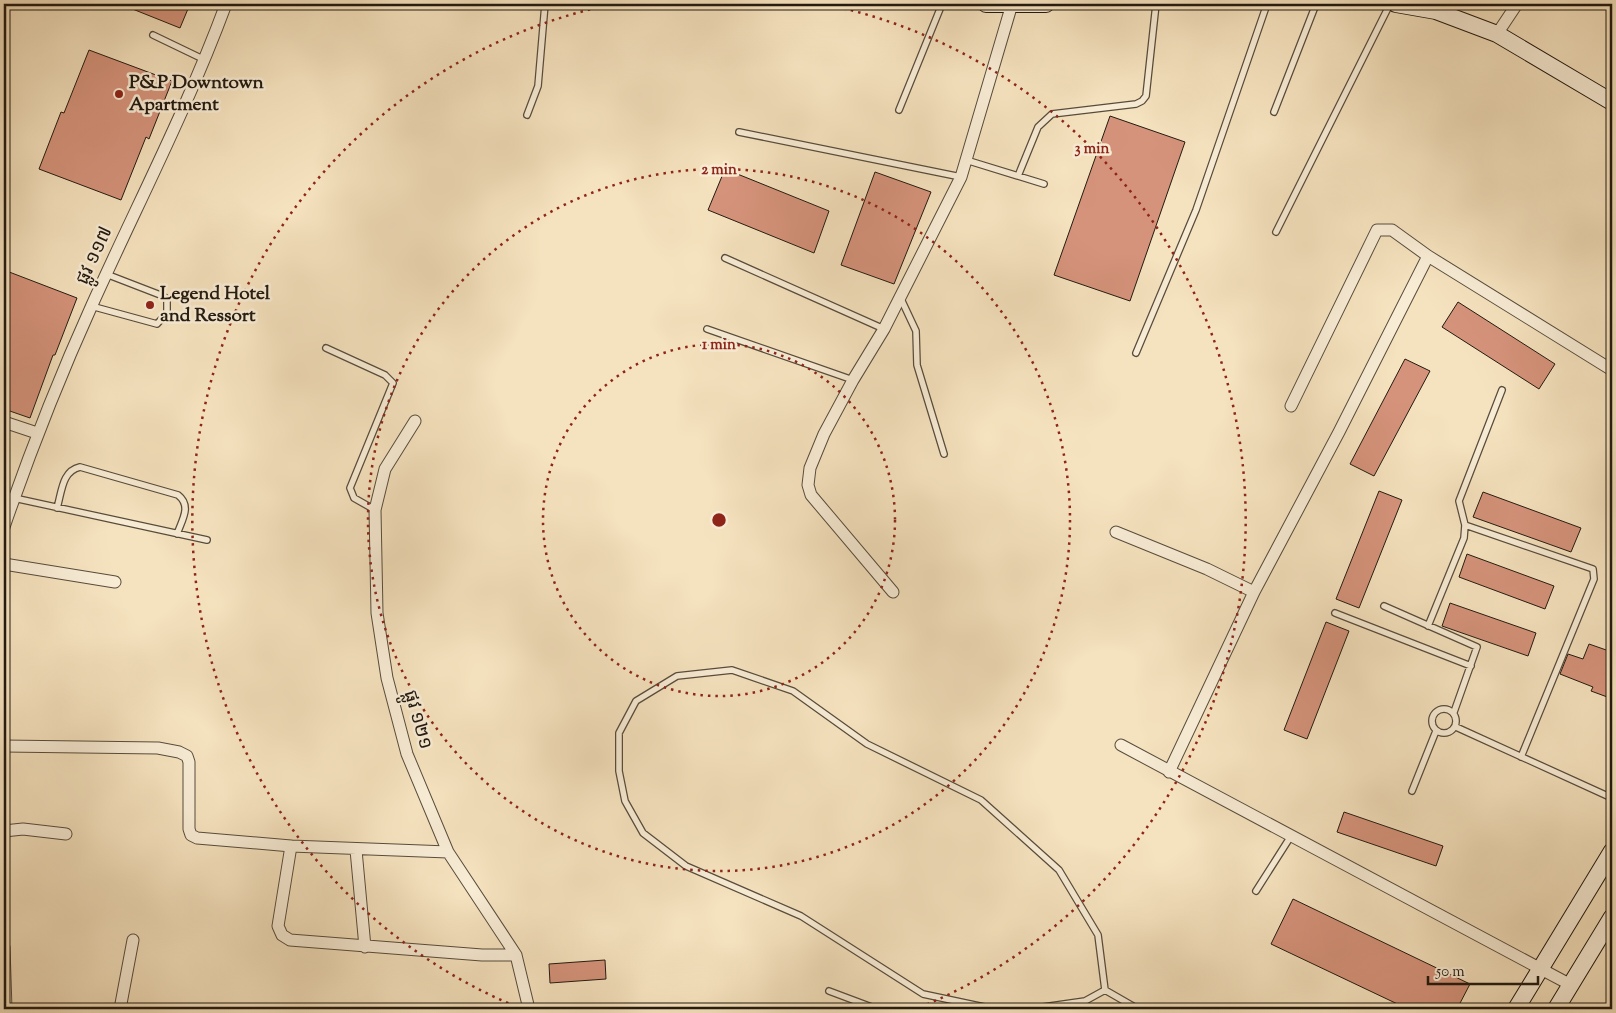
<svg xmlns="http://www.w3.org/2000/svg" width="1616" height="1013" font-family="'Sorts Mill Goudy','Noto Sans Khmer',serif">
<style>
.building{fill:#d5937b;stroke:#221a10}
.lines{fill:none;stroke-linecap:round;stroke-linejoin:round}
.lane-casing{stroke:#574c3c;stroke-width:8}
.street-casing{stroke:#574c3c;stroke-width:13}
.secondary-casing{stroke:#221a10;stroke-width:18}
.lane{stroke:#f8ecd5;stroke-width:5.5}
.street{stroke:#f8ecd5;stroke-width:11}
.secondary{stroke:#f8ecd5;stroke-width:16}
.ring{fill:none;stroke:#8f2418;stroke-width:2.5;stroke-dasharray:2.5 5}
.poi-dot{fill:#8f2418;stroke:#f8ecd5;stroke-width:2}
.labels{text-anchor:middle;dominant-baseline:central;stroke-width:5;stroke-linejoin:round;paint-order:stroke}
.poi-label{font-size:19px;font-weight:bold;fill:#221a10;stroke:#f8ecd5;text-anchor:start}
.street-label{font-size:19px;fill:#221a10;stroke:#f8ecd5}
.centre{fill:#8f2418;stroke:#f8ecd5;stroke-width:2.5}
.ring-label{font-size:15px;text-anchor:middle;font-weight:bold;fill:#8f2418;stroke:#f8ecd5;stroke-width:5;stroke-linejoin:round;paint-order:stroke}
</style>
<rect width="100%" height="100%" fill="#f5e2be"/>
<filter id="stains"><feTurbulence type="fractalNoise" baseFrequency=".004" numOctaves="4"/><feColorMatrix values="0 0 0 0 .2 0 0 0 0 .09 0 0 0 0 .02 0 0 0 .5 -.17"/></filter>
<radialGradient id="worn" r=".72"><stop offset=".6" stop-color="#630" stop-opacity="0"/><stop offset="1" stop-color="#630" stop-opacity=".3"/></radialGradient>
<path class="building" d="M120 4H190L180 28Z
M89 50 172 81 149 139 146 137 121 200 39 169 61 112 64 113Z
M1110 116 1185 142 1130 301 1054 275Z
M725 169 829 211 814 253 708 210Z
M875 172 931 192 894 284 841 265Z
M4 270 77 298 55 355H53L30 418 4 409Z
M1458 302 1555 364 1539 389 1442 327Z
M1405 359 1430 371 1374 476 1350 464Z
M1379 491 1402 500 1359 608 1336 599Z
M1483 492 1581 528 1571 552 1473 517Z
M1467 554 1554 586 1545 609 1459 577Z
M1450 603 1536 633 1528 656 1442 626Z
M1326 622 1349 631 1307 739 1284 730Z
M1589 644 1612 652V691L1610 698 1591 691 1593 687 1560 674 1568 654 1583 659Z
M1344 812 1443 846 1436 866 1337 832Z
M1293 899 1470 984 1457 1009H1408L1271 944Z
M605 960 606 979 550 983 549 964Z"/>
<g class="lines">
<defs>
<path id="lane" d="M153 35 205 60
M899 110 942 4
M1274 112 1316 4
M527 115 538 86 545 4
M739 132 961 177
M966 160 1044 184
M1018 176 1038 127 1052 114 1136 104 1142 101 1146 96 1156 4
M1276 232 1390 4
M725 258 884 329
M901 299 916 331 917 365 944 454
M91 306 157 324 167 313V299L163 296 106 274
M707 329 853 380
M326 348 385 375 393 383 350 488 354 498 375 510
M1136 353 1196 210 1267 4
M14 498 207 540
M57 508C62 491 62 471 80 467L178 495C192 506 182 520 177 534
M1465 525 1593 569 1594 579 1521 757
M1384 606 1477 647 1454 712
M1335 613 1471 666
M1428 626 1464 538 1465 525 1459 501 1502 390
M1432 721a12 12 0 1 1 24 0a12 12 0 1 1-24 0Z
M1456 727 1612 798
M1412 791 1436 731
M1256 891 1291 836
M1105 990 1138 1009
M829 991 877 1009
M1019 1009 989 1008 923 994 801 916 686 866 643 833 625 801 619 771V733L636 701 677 676 732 670 793 691 867 744 981 800 1059 870 1098 935 1105 990
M1029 1009 1085 1001 1105 990
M1083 1009 1085 1001"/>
<path id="street" d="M1497 34 1517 4
M1291 406 1377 230H1392L1428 256 1612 370
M415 421 385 469 375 510 377 613 387 678 407 754 448 852 516 955 529 1009
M4 422 37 433
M4 527C30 452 59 378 92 305 137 205 188 107 226 4
M1116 532 1207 569 1254 592
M4 564 115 582
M893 592 811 495 808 485 810 468 824 434 853 380 884 329 961 177 1012 4
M1121 745 1571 985
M4 746 158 748 179 752 187 756 189 762V829L191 835 197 838 291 846 448 852
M1169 772 1254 592 1339 432 1428 256
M4 831 23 829 66 834
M291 846 278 926 282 935 290 940 482 955H516
M356 850 365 947
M4 947 6 1009
M120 1009 133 940"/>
<path id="secondary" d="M986 4H1046
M1396 4 1436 11 1497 34 1612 102
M1516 1009 1612 851
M1556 1009 1612 917"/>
</defs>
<use href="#lane" class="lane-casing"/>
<use href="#street" class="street-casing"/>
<use href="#secondary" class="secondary-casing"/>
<use href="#lane" class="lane"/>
<use href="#street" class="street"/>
<use href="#secondary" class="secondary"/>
</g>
<g class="ring">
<circle cx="719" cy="520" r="176"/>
<circle cx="719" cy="520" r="351"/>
<path d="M522 1009A527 527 0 0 1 609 5M829 5A527 527 0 0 1 916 1009"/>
</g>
<g class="poi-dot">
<circle cx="119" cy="94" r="5"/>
<circle cx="150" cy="305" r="5"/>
</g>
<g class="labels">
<g class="poi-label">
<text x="129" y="83">P&amp;P Downtown<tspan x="129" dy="22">Apartment</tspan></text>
<text x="160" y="294">Legend Hotel<tspan x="160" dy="22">and Ressort</tspan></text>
</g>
<g class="street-label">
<text transform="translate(95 256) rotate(-65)">ផ្លូវ ១១៧</text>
<text transform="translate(417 720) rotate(74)">ផ្លូវ ១២១</text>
</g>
</g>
<circle cx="719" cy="520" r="8" class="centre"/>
<g class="ring-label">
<text x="1092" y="153">3 min</text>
<text x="719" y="174">2 min</text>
<text x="719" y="349">1 min</text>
</g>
<rect width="1616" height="1013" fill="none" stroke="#f5e2be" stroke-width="20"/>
<rect x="5" y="5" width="1606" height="1003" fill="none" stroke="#221a10" stroke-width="2.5"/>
<rect x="10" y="10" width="1596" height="993" fill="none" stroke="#221a10"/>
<path d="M1428 976v8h110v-8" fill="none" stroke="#221a10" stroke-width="2.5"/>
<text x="1436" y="976" font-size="15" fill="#221a10" stroke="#f8ecd5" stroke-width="4" paint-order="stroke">50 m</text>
<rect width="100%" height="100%" filter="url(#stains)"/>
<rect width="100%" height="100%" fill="url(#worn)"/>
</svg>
